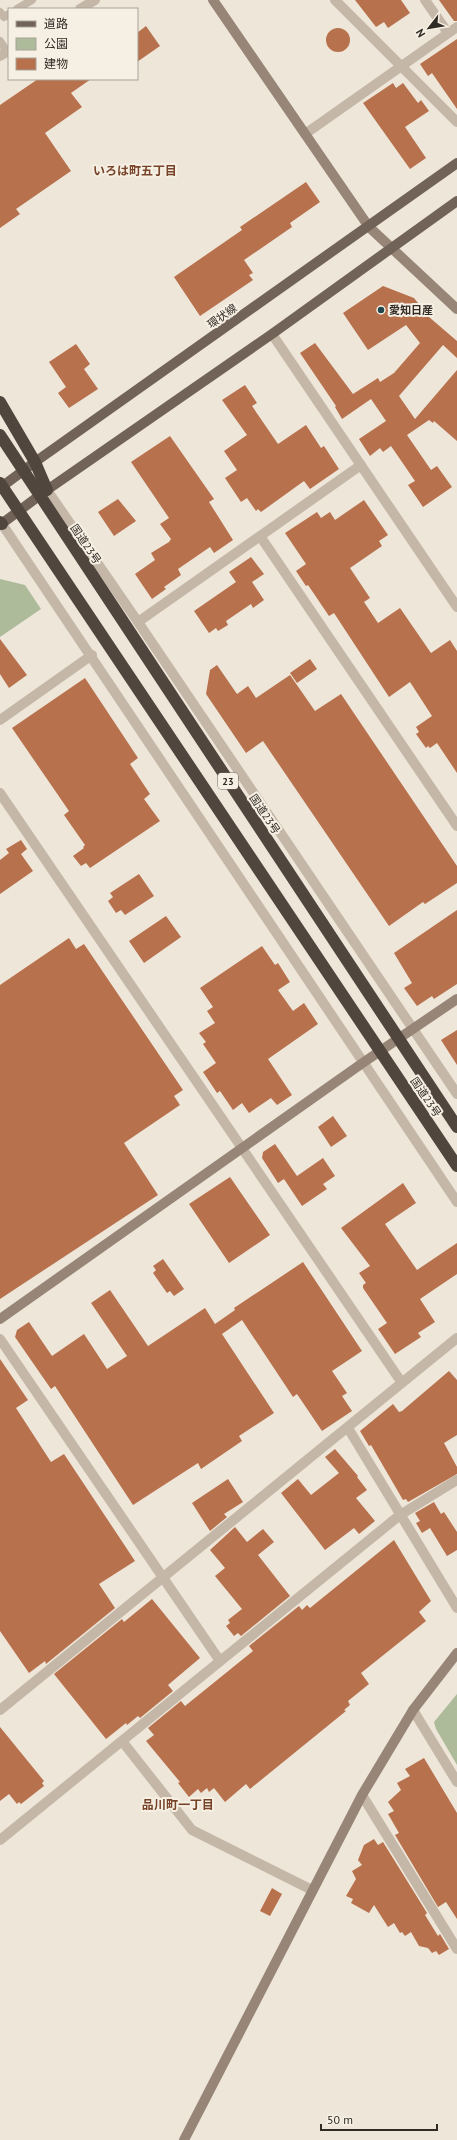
<svg xmlns="http://www.w3.org/2000/svg" width="457" height="2140" font-family="'PT Sans','Noto Sans JP',sans-serif">
<style>
.green{fill:#adbb9b}
.building{fill:#b8714d}
.lines{fill:none;stroke-linecap:round;stroke-linejoin:round}
.lane{stroke:#c4b7a7;stroke-width:8}
.street{stroke:#c4b7a7;stroke-width:10}
.secondary{stroke:#978678;stroke-width:10}
.primary{stroke:#726359;stroke-width:10}
.highway{stroke:#51463e;stroke-width:12}
.highway-bridge{stroke:#51463e;stroke-width:12}
.poi-dot{fill:#21464e;stroke:#f6f0e4;stroke-width:1.5}
.labels{text-anchor:middle;dominant-baseline:central;stroke-width:4;stroke-linejoin:round;paint-order:stroke}
.shield{fill:#f6f0e4;stroke:#6c665f;stroke-width:1}
.shield-label{font-size:10px;font-weight:bold;fill:#312b26}
.poi-label{font-size:11px;font-weight:bold;fill:#312b26;stroke:#f6f0e4;text-anchor:start}
.street-label{font-size:11px;fill:#312b26;stroke:#f6f0e4}
.neighbourhood-label{font-size:12px;font-weight:bold;fill:#774329;stroke:#f6f0e4}
</style>
<rect width="100%" height="100%" fill="#eee6d9"/>
<path class="green" d="M0 579 25 585 41 609 0 637Z
M457 1694V1765L436 1729 434 1722Z"/>
<path class="building" d="M355 0H401L410 13 388 28 384 22 376 27Z
M439 0H457V21H454Z
M146 26 160 46 137 62V33Z
M326 40a12 12 0 1 1 24 0a12 12 0 1 1-24 0Z
M457 39V109L432 73 428 76 420 64Z
M38 79H91L71 93 82 107 45 133 71 171 16 209 20 214 0 228V105Z
M393 83 396 88 403 83 418 103 421 100 429 111 405 127 426 158 410 169 363 103Z
M306 182 320 202 290 223 292 227 244 260 253 273 249 275 253 280 200 316 174 277 242 230 240 227Z
M383 286 414 298 429 317 457 341V358L443 345 399 396 415 419 457 370V441L434 421 433 423 429 420 407 435 431 470 437 466 452 487 423 507 408 485 415 481 391 446 383 452 380 448 370 456 359 439 386 421 371 399 342 419 335 407 336 406 300 353 315 343 353 394 378 378 380 382 394 373 420 343 406 325 368 350 343 313Z
M76 344 90 364 84 369 98 389 69 408 58 393 66 387 49 362Z
M245 385 257 403 252 406 278 444 306 425 321 448 324 446 339 469 310 489 304 481 261 512 258 509 256 511 247 498 241 502 225 478 237 470 224 451 247 435 222 400Z
M170 436 214 499 209 502 233 540 214 553 210 547 178 569 181 575 164 587 166 589 152 599 135 574 155 560 151 553 169 542 171 539 160 524 169 518 131 462Z
M118 499 136 521 114 536 98 512Z
M364 500 388 535 379 541 382 546 350 568 370 598 364 602 378 623 400 608 431 653 450 640 457 651V773L437 743 430 748 428 746 426 748 416 734 419 732 416 727 432 716 410 682 389 697 334 613 329 616 308 585 306 586 296 571 306 564 285 533 317 512 321 518 330 512 335 520Z
M251 557 264 574 252 582 264 600 253 608 251 604 226 621 228 625 218 631 216 628 209 633 194 611 236 582 229 572Z
M0 639 27 675 9 688 0 674Z
M310 659 317 669 297 683 290 673Z
M217 665 237 694 248 686 256 698 290 675 315 711 341 694 457 866V883L425 904 423 902 389 926 263 741 246 753 206 694 210 670Z
M85 678 138 758 130 764 150 794 144 799 160 821 90 868 86 863 81 866 73 856 84 848 83 847 85 845 64 815 69 811 12 728Z
M21 840 27 849 21 854 33 871 0 894V860L9 853 6 849Z
M139 874 154 896 125 915 121 910 116 913 108 901 113 897 110 893Z
M457 910V984L434 999 432 996 417 1006 404 988 412 983 394 953Z
M166 916 181 937 144 963 129 941Z
M69 938 76 949 84 944 183 1090 174 1096 180 1105 124 1143 158 1195 0 1299V985Z
M262 946 275 965 278 963 290 982 278 990 293 1011 304 1003 318 1024 268 1059 292 1095 277 1105 271 1098 249 1113 242 1103 233 1110 220 1091 217 1093 203 1072 216 1063 203 1044 206 1042 199 1033 215 1023 207 1011 213 1007 200 988Z
M457 1030V1065L441 1040Z
M333 1116 347 1136 331 1147 318 1127Z
M275 1144 297 1176 323 1158 335 1176 323 1184 327 1189 302 1206 284 1179 278 1183 262 1158 263 1152Z
M230 1177 270 1235 229 1263 189 1204Z
M403 1183 416 1203 385 1224 417 1270 457 1243V1274L420 1299 435 1322 418 1333 421 1337 395 1354 378 1329 387 1323 363 1288V1285L366 1283 359 1273 370 1266 341 1228Z
M163 1259 184 1289 174 1296 170 1291 167 1293 153 1273 156 1270 153 1266Z
M303 1262 362 1351 332 1371 347 1393 342 1396 352 1411 322 1431 297 1394 293 1397 242 1320 222 1334 274 1413 239 1436 242 1441 201 1469 198 1463 133 1505 55 1386 51 1389 15 1337 17 1330 29 1322 52 1356 84 1334 107 1369 127 1356 91 1303 110 1290 148 1346 205 1308 215 1324 235 1310 234 1308Z
M0 1359 28 1400 16 1408 51 1462 64 1454 135 1561 99 1584 115 1608 46 1664 45 1661 29 1673 0 1631Z
M449 1371 457 1380V1435L444 1443 457 1467V1474L408 1502 406 1499 403 1500 371 1445 369 1446 360 1431 393 1404 399 1412 402 1411Z
M335 1449 358 1476 357 1477 367 1490 356 1498 375 1521 359 1534 354 1528 325 1550 281 1493 298 1479 311 1495 339 1473 325 1457Z
M228 1479 243 1502 224 1514 227 1517 210 1531 192 1503Z
M434 1502 441 1514 444 1512 457 1532V1550L447 1556 430 1528 422 1533 416 1523 420 1521 415 1513Z
M235 1527 247 1542 263 1529 274 1542 258 1555 290 1596 241 1636 238 1633 234 1636 226 1626 230 1623 228 1620 242 1609 215 1576 225 1568 210 1550Z
M394 1540 431 1601 419 1612 426 1621 361 1673 369 1684 348 1701 350 1705 344 1710 346 1711 250 1789 246 1784 225 1802 214 1788 209 1792 207 1788 201 1793 198 1789 189 1797 178 1783 180 1782 146 1741 154 1735 148 1728 181 1701 185 1706 253 1651 249 1646 299 1606 302 1610 307 1605 310 1608Z
M152 1599 200 1658 168 1685 173 1691 140 1718 138 1716 127 1725 126 1723 106 1739 54 1674 122 1619 124 1622Z
M0 1727 44 1781 42 1783 44 1786 21 1804 19 1802 17 1804 9 1794 0 1801Z
M424 1758 457 1813V1919L446 1902 438 1907 395 1835 399 1833 388 1814 394 1811 388 1802 401 1790 397 1783 410 1776 405 1769Z
M374 1839 378 1845 383 1842 427 1913 425 1915 438 1936 440 1934 449 1949 439 1955 436 1951 432 1953 428 1948 419 1946 411 1932 405 1936 402 1932 400 1933 394 1923 388 1927 374 1905 369 1913 351 1903 353 1899 346 1896 356 1879 352 1871 362 1865 358 1860 364 1845Z
M272 1888 282 1894 270 1916 260 1911Z"/>
<g class="lines">
<path class="lane" d="M17 9 32 0
M0 12 4 17 9 14
M0 41 7 52"/>
<path class="street" d="M335 0 457 122
M425 0 448 33
M80 9 95 0
M0 56 9 51
M305 134 457 27
M272 334 457 607
M47 490 138 622 457 1094
M2 524 457 1202
M260 536 457 826
M138 622 361 465
M0 720 92 655
M0 793 402 1383
M0 1339 220 1661
M348 1428 457 1608
M0 1710 457 1338
M413 1710 457 1782
M122 1741 192 1830 312 1890
M362 1795 457 1949
M0 1840 400 1515 457 1480"/>
<path class="secondary" d="M213 0 369 227 457 309
M0 1319 364 1062 457 999
M184 2140 362 1795 413 1710 457 1653"/>
<path class="primary" d="M0 488 35 462 457 163
M0 525 47 490 272 334 457 201"/>
<path class="highway" d="M0 402 35 462 47 490
M0 522 2 524"/>
<path class="highway-bridge" d="M0 435 457 1127
M0 483 457 1166"/>
</g>
<circle class="poi-dot" cx="381" cy="310" r="4"/>
<g class="labels">
<rect class="shield" x="218" y="773" width="20" height="16" rx="3"/>
<g class="shield-label">
<text x="228" y="781">23</text>
</g>
<g class="poi-label">
<text x="389" y="310">愛知日産</text>
</g>
<g class="street-label">
<text transform="translate(222 316) rotate(-35)">環状線</text>
<text transform="translate(86 544) rotate(56)">国道23号</text>
<text transform="translate(265 814) rotate(56)">国道23号</text>
<text transform="translate(426 1097) rotate(56)">国道23号</text>
</g>
<g class="neighbourhood-label">
<text x="135" y="170">いろは町五丁目</text>
<text x="178" y="1804">品川町一丁目</text>
</g>
</g>
<rect x="8" y="8" width="130" height="72" fill="#f6f0e4" stroke="#a7a198"/>
<rect x="16" y="21" width="20" height="6" fill="#726359" stroke="#a7a198"/>
<text x="44" y="28" font-size="12" fill="#312b26">道路</text>
<rect x="16" y="38" width="20" height="12" fill="#adbb9b" stroke="#a7a198"/>
<text x="44" y="48" font-size="12" fill="#312b26">公園</text>
<rect x="16" y="58" width="20" height="12" fill="#b8714d" stroke="#a7a198"/>
<text x="44" y="68" font-size="12" fill="#312b26">建物</text>
<g transform="translate(429 28) rotate(239)" stroke="#f6f0e4" stroke-width="3" paint-order="stroke">
<path d="M0-3L7 15L0 10L-7 15Z" fill="#312b26"/>
<text y="-6" font-size="11" font-weight="bold" text-anchor="middle" fill="#312b26">N</text>
</g>
<path d="M321 2124v6h116v-6" fill="none" stroke="#312b26" stroke-width="2"/>
<text x="327" y="2124" font-size="12" fill="#312b26" stroke="#f6f0e4" stroke-width="3" paint-order="stroke">50 m</text>
</svg>
